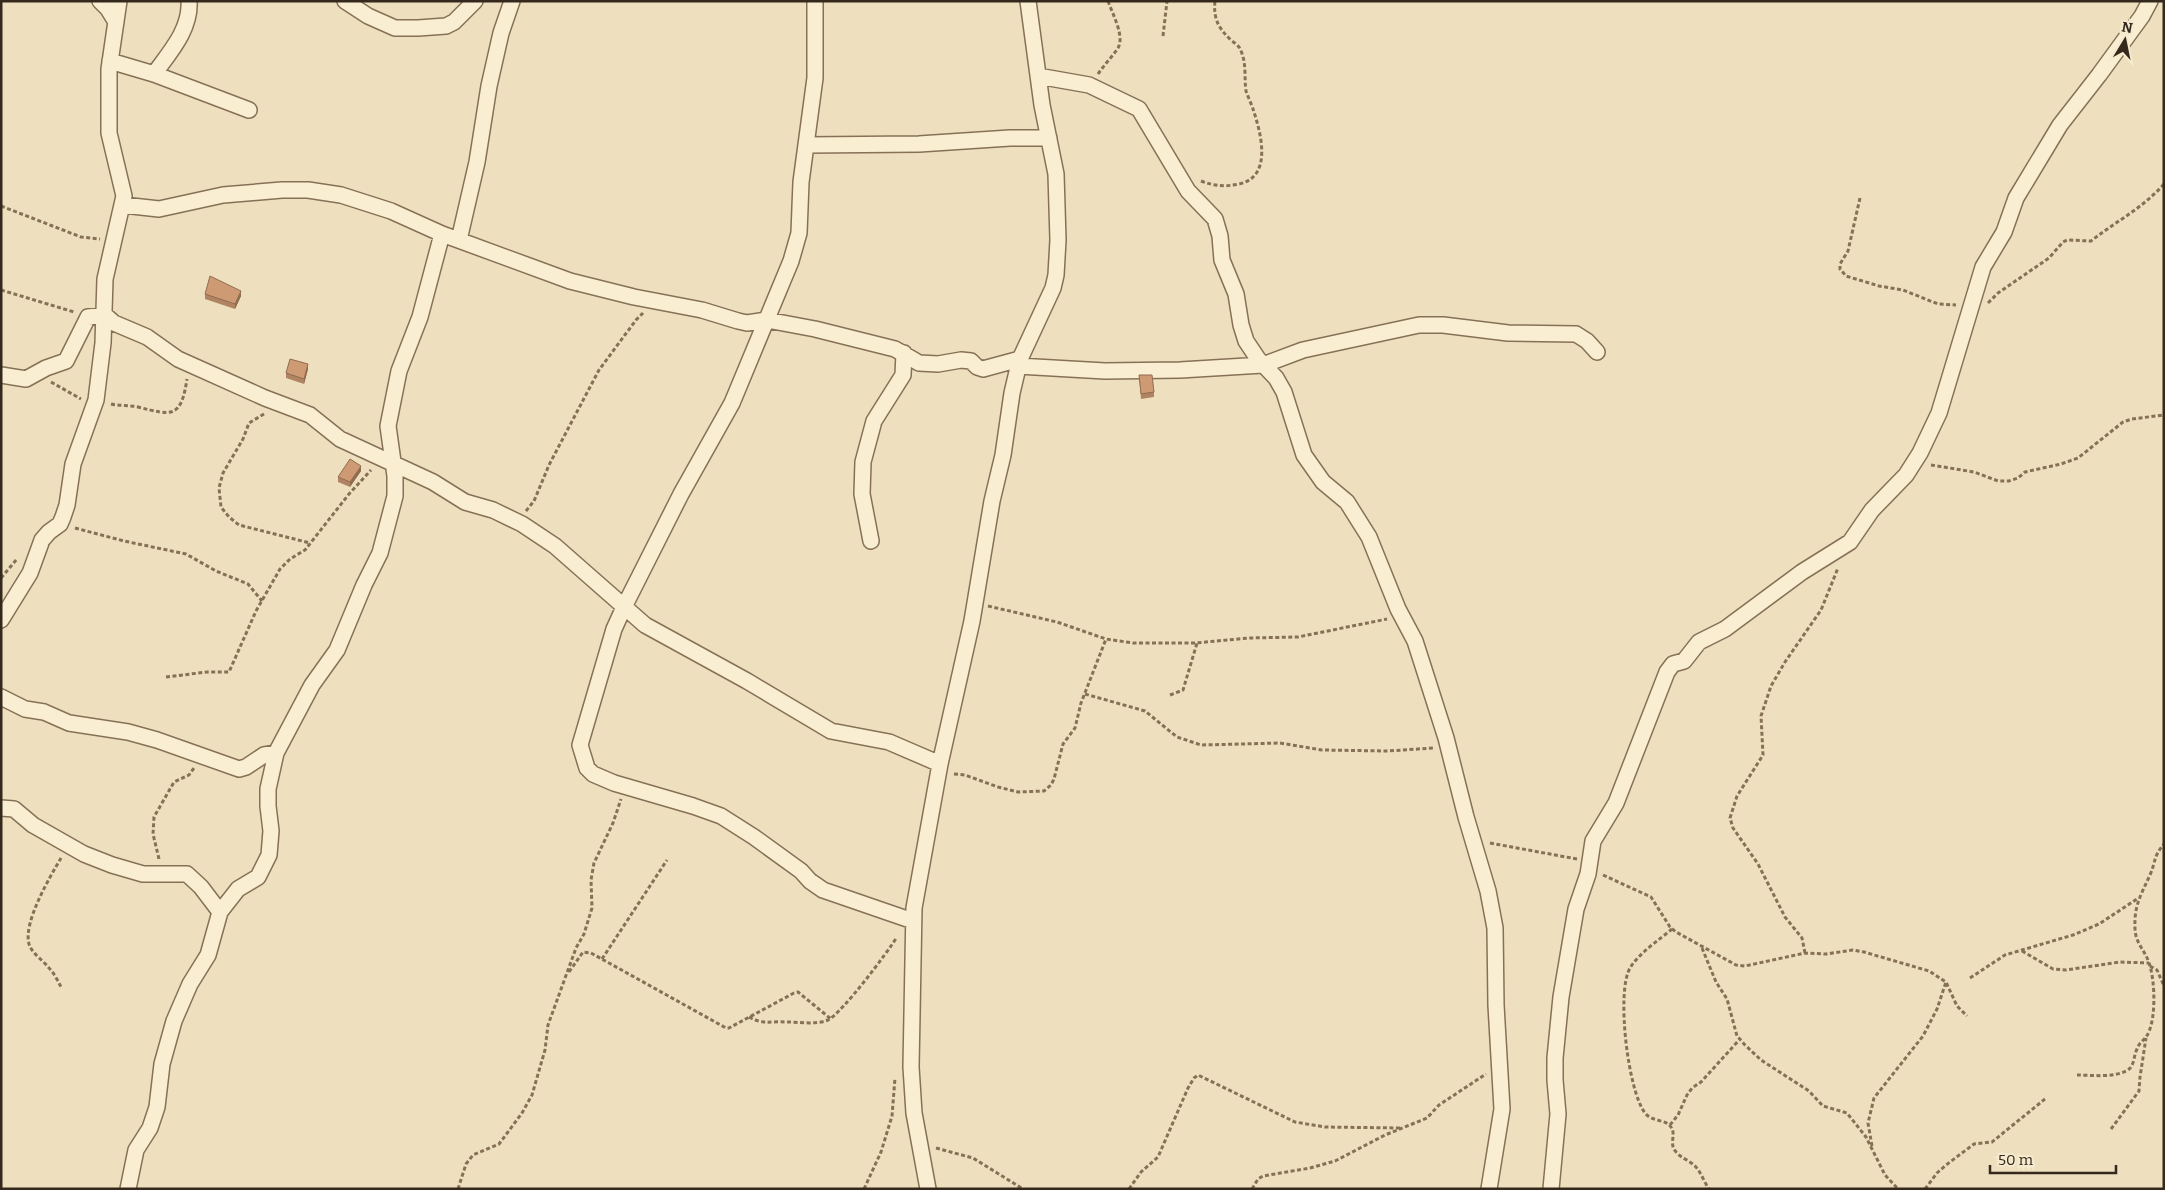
<svg xmlns="http://www.w3.org/2000/svg" width="2165" height="1190" font-family="Bitter,serif">
<style>
.lines{fill:none;stroke-linecap:round;stroke-linejoin:round}
.street-casing{stroke:#867157;stroke-width:18}
.path{stroke:#867157;stroke-width:3;stroke-dasharray:4 2.5;stroke-linecap:butt}
.street{stroke:#f9eed1;stroke-width:15}
.wall{fill:#b08463}
.shaded-wall{fill:#906c50}
.building{fill:#cd9a73;stroke:#906c50}
</style>
<rect width="100%" height="100%" fill="#eee0be"/>
<g class="lines">
<defs>
<path id="street" d="M100 1 108 9 116 22
M345 1 368 16 395 28H418L446 26 454 22 475 1
M815 1V78L801 182 799 233 791 261 732 403 681 494 624 607 614 629 580 745 587 768 593 774 614 783 693 806 721 816 754 837 801 871 810 881 823 890 913 921
M110 61 154 74 249 110
M154 74C170 52 191 29 189 1
M1038 76 1089 85 1139 109 1188 191 1215 219 1220 236 1222 260 1236 294 1241 325 1246 341 1258 359 1276 378 1284 392 1304 455 1323 482 1347 502 1369 537 1398 609 1415 641 1446 738 1466 817 1488 891 1495 928 1496 1005 1502 1109 1489 1189
M807 145 919 144 1010 138H1049
M123 205 159 209 223 195 282 190H308L341 195 391 211 442 234 570 281 634 297 702 310 738 321 747 323 767 320 815 329 895 349 919 363 938 364 961 360 971 361 977 367 983 369 1020 359
M459 240 477 162 489 86 501 33 512 1
M1018 366 1105 371 1180 370 1263 365 1303 350 1419 325H1443L1508 333 1576 334 1587 341 1597 352
M1 375 26 379 46 368 66 361 88 317 105 315 114 323 147 337 178 359 265 398 310 415 340 439 433 482 465 502 493 510 522 524 555 546 645 625 747 681 831 731 889 742 940 764
M871 541 862 494 863 462 874 421 903 375 904 353
M1 620 30 573 42 540 49 532 60 524 63 517 67 505 73 464 96 400 103 343 105 279 124 196 109 133V69L119 1
M1 697 25 709 44 712 69 723 128 732 157 740 239 769 246 767 264 755 276 753
M1 808 14 809 33 825 84 854 112 865 143 874H187L201 887 220 912
M128 1189 136 1150 150 1128 157 1107 162 1064 174 1021 190 984 208 955 220 912 238 889 258 877 269 855 271 831 268 806V789L276 753 312 685 337 650 364 585 380 553 395 496V476L388 426 399 371 420 317 442 234
M928 1189 914 1113 911 1067 914 908 940 764 972 621 992 501 1003 455 1012 393 1020 359 1053 288 1056 275 1058 240 1056 174 1042 105 1028 1
M1551 1189 1558 1114 1555 1080V1058L1561 997 1576 909 1588 874 1593 841 1616 803 1667 672 1673 664 1684 661 1699 642 1725 629 1802 572 1850 542 1872 510 1906 475 1920 453 1939 413 1983 267 2004 232 2016 198 2060 125 2099 75 2142 16 2150 1"/>
</defs>
<use href="#street" class="street-casing"/>
<path class="path" d="M1163 36 1167 1
M1098 74C1104 65 1112 57 1118 48 1125 36 1112 13 1108 1
M1201 181C1214 186 1225 187 1239 184 1273 177 1261 133 1253 109 1251 103 1248 97 1246 91 1244 78 1247 62 1240 49 1239 46 1235 43 1232 41 1219 29 1213 19 1215 1
M1860 198 1848 251 1840 264V269L1846 276 1879 286 1903 290 1938 304 1956 305
M1 206 81 237 100 239
M1 290 74 312
M1988 303 1998 293 2049 258 2063 242 2067 240 2091 241C2115 222 2143 208 2164 184
M51 382 81 399
M111 404C120 406 129 405 138 407 173 416 181 418 187 379
M264 414 249 423 243 439 223 473 219 488 221 507 229 517 239 525 310 543
M1931 465 1974 472 1998 481H2009L2018 478 2025 472 2061 464 2078 458 2123 422 2132 419 2164 415
M526 511 534 501 549 465 599 370 636 320 643 313
M75 528 124 541 186 554 216 571 248 584 262 601
M1 578 17 559
M988 606 1057 622 1106 639 1133 643H1195L1249 638 1298 637 1387 619
M166 677 207 672H229L256 611 280 569 290 559 305 550 349 494 371 470
M1085 694 1145 711 1177 737 1201 745 1280 743 1322 750 1388 751 1433 748
M1170 695 1183 690 1197 643
M954 774 965 775 998 787 1018 792 1044 791 1051 785 1054 779 1063 744 1075 728 1081 703 1106 639
M1490 843 1577 859
M61 858C50 877 23 922 29 944 32 954 43 960 49 968 54 973 58 981 61 987
M159 859 153 834 154 817 174 782 189 775 194 768
M1603 875 1651 897 1670 927 1676 932 1736 965 1745 966 1805 953 1826 954 1853 950 1864 952 1929 971 1946 982 1957 1006 1967 1016
M1672 929C1659 940 1639 953 1630 968 1616 992 1628 1091 1645 1113 1652 1122 1666 1119 1671 1127 1676 1134 1670 1142 1674 1149 1678 1157 1689 1160 1695 1166 1701 1172 1704 1182 1709 1189
M1702 948 1716 982 1727 999 1737 1036 1745 1045 1761 1060 1809 1091 1823 1106 1847 1113 1866 1137 1885 1175 1898 1189
M2022 951 2053 969 2066 970 2120 962 2149 963
M1805 953 1802 938 1785 917 1758 864 1733 828 1730 818 1737 796 1763 755 1761 716 1771 686 1785 662 1821 610 1838 568
M602 959 667 860
M2150 966 2157 970 2164 986
M569 972 583 952 591 953 726 1028H729L794 993 798 992 831 1019
M1970 978 2005 955 2073 935 2099 924 2137 899
M749 1017C764 1025 770 1021 786 1022 799 1022 816 1025 828 1020 842 1013 887 953 897 937
M2077 1075C2092 1075 2112 1078 2126 1071 2135 1067 2133 1057 2137 1049 2139 1043 2143 1041 2146 1037 2157 1022 2155 979 2149 963 2145 950 2135 943 2135 928 2134 905 2141 895 2150 875 2156 861 2153 857 2164 844
M1670 1125 1678 1115 1687 1095 1692 1088 1701 1082 1740 1039
M2111 1129 2139 1091 2140 1077 2146 1038
M1872 1146 1868 1123 1874 1098 1923 1036 1937 1009 1946 982
M936 1148 973 1158 1023 1189
M458 1189 466 1164 473 1155 499 1144 522 1113 532 1095 545 1050 548 1025 576 948 584 934 592 908 591 880 594 863 613 823 621 799
M864 1189 881 1152 892 1116 895 1078
M1129 1189 1141 1172 1158 1157 1188 1088 1194 1078 1198 1075 1295 1122 1325 1127 1400 1128
M1252 1189 1258 1179 1263 1176 1310 1168 1335 1161 1385 1135 1427 1118 1439 1105 1486 1074
M1925 1189 1937 1173 1946 1165 1974 1144 1992 1142 2045 1099"/>
<use href="#street" class="street"/>
</g>
<path class="wall" d="M205 294 241 296 235 309 205 299Z
M308 369 304 384 286 378V373Z
M1139 375 1154 392V397L1141 399Z
M361 471 350 487 338 482V477Z"/>
<path class="shaded-wall" d="M241 291V296L235 309V304Z
M308 364V369L304 384V379Z
M361 466V471L350 487V482Z"/>
<path class="building" d="M210 276 241 291 235 304 205 294Z
M290 359 308 364 304 379 286 373Z
M1139 375H1152L1154 392 1141 394Z
M350 459 361 466 350 482 338 477Z"/>
<rect width="2165" height="1190" fill="none" stroke="#35281c" stroke-width="5"/>
<g transform="translate(2125 40) rotate(10)" stroke="#f5eacd" stroke-width="4" paint-order="stroke">
<path d="M0-4L9 19L0 12L-9 19Z" fill="#35281c"/>
<text y="-8" font-size="14" font-weight="bold" text-anchor="middle" fill="#35281c">N</text>
</g>
<path d="M1990 1165v8h126v-8" fill="none" stroke="#35281c" stroke-width="2.5"/>
<text x="1998" y="1165" font-size="15" fill="#35281c" stroke="#f5eacd" stroke-width="4" paint-order="stroke">50 m</text>
</svg>
